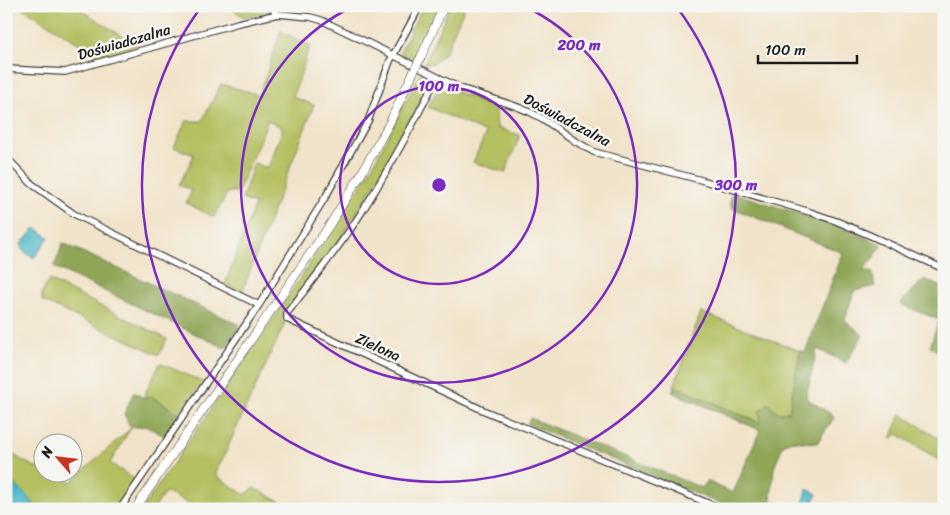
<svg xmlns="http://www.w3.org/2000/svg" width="950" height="515" font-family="Sriracha,sans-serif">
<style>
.green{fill:#b3bf61;stroke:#686e3e}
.forest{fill:#8ea657;stroke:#55613a}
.water{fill:#49b4c6;stroke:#326871}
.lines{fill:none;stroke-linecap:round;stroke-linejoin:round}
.street-casing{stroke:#3c3a36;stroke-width:8}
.secondary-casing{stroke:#3c3a36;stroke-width:9}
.street{stroke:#fff;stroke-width:5.5}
.secondary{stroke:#fff;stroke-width:8}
.secondary-bridge-casing{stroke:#3c3a36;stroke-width:9;stroke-linecap:butt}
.secondary-bridge{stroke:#fff;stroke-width:8}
.ring{fill:none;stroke:#7b2cbf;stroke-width:2.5}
.labels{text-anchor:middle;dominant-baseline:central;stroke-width:5;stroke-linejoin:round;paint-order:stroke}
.street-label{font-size:15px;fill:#1c1c1c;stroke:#f6f6f2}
.centre{fill:#7b2cbf;stroke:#f6f6f2;stroke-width:2.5}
.ring-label{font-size:15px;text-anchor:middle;font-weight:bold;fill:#7b2cbf;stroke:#f6f6f2;stroke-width:5;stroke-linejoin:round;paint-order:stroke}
</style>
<rect width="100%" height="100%" fill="#f6f6f2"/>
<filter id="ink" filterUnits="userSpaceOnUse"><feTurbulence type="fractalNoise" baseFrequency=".02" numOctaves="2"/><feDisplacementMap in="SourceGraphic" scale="10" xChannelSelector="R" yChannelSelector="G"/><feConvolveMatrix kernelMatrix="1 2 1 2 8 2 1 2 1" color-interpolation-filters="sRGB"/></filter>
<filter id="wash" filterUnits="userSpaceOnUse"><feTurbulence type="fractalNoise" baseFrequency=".0096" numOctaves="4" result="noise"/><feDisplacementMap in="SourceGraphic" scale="20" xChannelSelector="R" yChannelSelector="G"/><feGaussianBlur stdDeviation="1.12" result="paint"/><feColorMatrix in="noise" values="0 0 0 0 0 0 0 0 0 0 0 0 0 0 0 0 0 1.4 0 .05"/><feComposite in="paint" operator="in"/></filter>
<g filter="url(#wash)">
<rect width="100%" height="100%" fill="#f1e3c9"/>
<path class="green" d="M20 6H75L138 46 100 57Z
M228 6H265L269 12 264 14 244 17Z
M423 6H439L412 59 400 52Z
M450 6H465L445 53 435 63 424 64Z
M281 31 310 46 293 97 314 105 242 292 225 284 255 204 242 199 254 163 268 168 283 128 268 120 238 192H228L214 217 186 203 192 190 179 185 194 155 174 147 186 121H202L221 84 259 95Z
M421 72 432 80C398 142 366 204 325 261 311 281 294 298 281 319L285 323 215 475 245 495 254 488 294 509H200L165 492 154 509H142L276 315 369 173Z
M440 85 464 95 495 103 497 128 520 135 505 173 473 162 486 133 428 107Z
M49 280 167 339 159 355 42 301V293Z
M701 312 800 351 789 412 779 413 760 423 674 386Z
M160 363 203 382 179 413 152 397 143 398Z
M901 414 944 442V463L897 434 891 439Z
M131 428 110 463 137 481 116 509H33V502L6 476V449L23 461 42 470V472L49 473 71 482Z"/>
<path class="forest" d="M733 193 833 224 883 245 863 271H872L875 286 854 291 845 320 863 335 846 363 817 349 806 398 831 414 834 418 817 443 792 441 783 445 774 468 770 509H733L527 424 530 418 702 488 707 481 733 493 760 430 672 392 674 386 760 423V410L769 403 779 413 789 412 800 351 805 352 843 253 732 208 730 201Z
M63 243 240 325 225 348 54 267Z
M924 279 944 288V356L930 346 939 320 900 304Z
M134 392 143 398 152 397 179 413 166 437 146 426 131 428 124 414Z"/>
<path class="water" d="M35 228 49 237 34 258 23 251 20 245Z
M6 476 33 502V509H6Z
M807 489 817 494 811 509H804L802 508Z"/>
</g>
<g filter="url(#ink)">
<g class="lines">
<defs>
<path id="street" d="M269 6 278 14
M6 69 65 72 238 23 278 14 310 17 321 20 344 31 460 88 515 106 530 112 543 119 575 141 594 152 701 180 810 212 836 221 869 235 944 269
M437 77C412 127 385 177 354 224 333 255 310 284 287 313V319L485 411 722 509
M6 157 32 184 74 214 259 305
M120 509 259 305 326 196 368 121 390 61 420 6"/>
<path id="secondary" d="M421 57 444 6
M135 509 329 226 360 176 390 122 412 75"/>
</defs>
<use href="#street" class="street-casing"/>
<use href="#secondary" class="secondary-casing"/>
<use href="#street" class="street"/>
<use href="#secondary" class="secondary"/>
<defs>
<path id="secondary-bridge" d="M412 75 421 57"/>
</defs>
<use href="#secondary-bridge" class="secondary-bridge-casing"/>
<use href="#secondary-bridge" class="secondary-bridge"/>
</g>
</g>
<g class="ring">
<circle cx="439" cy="185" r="99"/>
<path d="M524 6A198 198 0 1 1 354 6"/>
<path d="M676 6A297 297 0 1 1 202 6"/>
</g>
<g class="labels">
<g class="street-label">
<text transform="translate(124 42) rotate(-16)">Doświadczalna</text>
<text transform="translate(567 120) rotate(28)">Doświadczalna</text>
<text transform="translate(378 347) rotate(25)">Zielona</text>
</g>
</g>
<circle cx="439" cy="185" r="8" class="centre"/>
<g class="ring-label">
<text x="579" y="50">200 m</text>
<text x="439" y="91">100 m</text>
<text x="736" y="190">300 m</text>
</g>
<rect width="950" height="515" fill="none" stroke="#f6f6f2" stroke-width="25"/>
<g transform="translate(58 458) rotate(298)"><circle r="24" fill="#f6f6f2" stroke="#9f9f9c"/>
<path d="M0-4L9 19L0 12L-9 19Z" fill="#c8321e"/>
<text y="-8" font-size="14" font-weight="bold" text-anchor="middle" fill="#1c1c1c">N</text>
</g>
<path d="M758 55v8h99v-8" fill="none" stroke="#1c1c1c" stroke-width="2.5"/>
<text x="765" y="55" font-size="15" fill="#1c1c1c" stroke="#f6f6f2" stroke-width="4" paint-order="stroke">100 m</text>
</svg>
